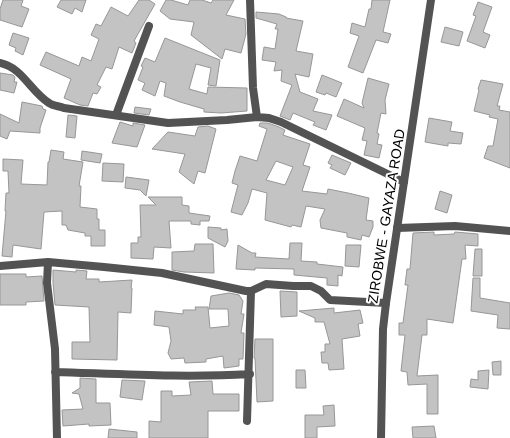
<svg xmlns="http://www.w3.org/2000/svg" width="510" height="438" font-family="Helvetica,sans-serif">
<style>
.building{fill:#c3c3c3;stroke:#979797;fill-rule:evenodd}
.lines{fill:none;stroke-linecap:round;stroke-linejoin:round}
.minor{stroke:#535353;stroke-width:8}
.tertiary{stroke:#535353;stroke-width:8}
.labels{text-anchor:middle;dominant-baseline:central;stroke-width:4;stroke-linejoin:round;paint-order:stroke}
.street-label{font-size:14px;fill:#000;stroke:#fff}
</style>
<rect width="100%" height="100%" fill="#fff"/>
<path class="building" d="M3 0H23L21 6 29 9 22 27 0 20V9Z
M61 0H86L82 12 75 8 72 14 57 7Z
M139 0H149L155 4 134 41 136 43 132 53 119 47 112 69 106 67 97 85 101 87 97 94 93 93 88 106 80 105 64 98 71 79 40 65 46 52 79 66 82 57 91 61 99 39 91 35 96 24 101 26 111 7 128 16Z
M166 0H171L188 5 190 0H202L211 3 213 0H234L226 15 245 19 246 34 241 53 225 49 222 59 191 35 194 22 170 19 160 11Z
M372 0H390L383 32 391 34 388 43 376 40 363 73 348 67 359 36 350 33 352 23 365 27 369 9H371Z
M478 2 492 7 483 32 490 35 485 48 467 41 476 16 473 15Z
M256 12 279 14 286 17V18L303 21 296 51 313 54 309 77 295 74 300 92 318 99 313 111 332 115 326 130 313 125 315 122 293 113 290 120 280 116 292 85 281 81 282 70 274 71 276 62 262 60 264 47 275 49 278 29H275L277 24 256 18Z
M445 27 463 32 459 46 441 42Z
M13 33 29 38 23 55 15 51 16 48 9 45Z
M165 38 220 60 216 86 208 85 211 68 196 64 189 89 207 94 208 87 247 88V111L221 113 204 112V109L180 102 164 96 166 83 160 81 155 96 142 90 145 83 138 80 143 67 141 66 145 58 155 62Z
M0 73 13 75 15 77 14 82H17L14 93 0 90Z
M322 75 342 83 336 97 326 93 325 95 316 92Z
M368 78 389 84 385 100 386 114 381 113 377 133 379 134 377 144 382 145 379 158 364 155 367 141 362 140 365 128 337 116 344 99 364 108 362 103Z
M481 80 503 84 497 106H500L499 110 510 112V168L484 158 488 146H493L498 119 489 117 490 115 474 111 479 90 478 89Z
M22 102 42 106 43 109 46 110 40 128V133L10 131 7 139 0 136V114L19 123Z
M135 107 151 109 149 115 134 113Z
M68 115 77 116 75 138 66 137Z
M429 118 452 122 450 131 463 133 461 144 448 143V146L425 142Z
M120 122 133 126V123L145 125 137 147 112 143Z
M260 123H268L279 127 285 130 283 135 310 144 303 165 310 167 302 191 327 194 328 189 348 193 369 198 366 220 373 221V227L369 237 362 235 361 240 347 237V233L321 228 320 220 325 209 306 206 301 227 292 225 291 227 265 220 267 193 252 189 248 203 242 215 231 212 238 185 232 183 235 171 240 156 257 161 267 129 259 126ZM276 161 293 167 285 185 266 180Z
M208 126 216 129 205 173 198 171 194 184 179 172 185 154 152 149 168 132 195 136 198 127Z
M51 150 64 152 63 159 83 162 79 186H81L80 207 97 209V219H99V230H105V246H91V236H85V233L68 230 66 225H62V211L44 212 41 249 13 245 12 257 2 256 6 211H5L6 193H9L8 171H3V159L23 160 21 184 47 185 48 162H49Z
M82 151 102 154 100 163 81 160Z
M332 155 351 163 345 175 330 168 332 165 328 163Z
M103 163 124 164 123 182 102 181Z
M126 177 149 180 146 196 140 190 125 188Z
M440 191 452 195 447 213 435 209Z
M148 197H182V205L189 206V213L210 216 209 221H200V225L191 224V221H169L171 248 154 247 153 259 131 258V243H138V237H141L140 205H156Z
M208 227 221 228V230L227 229 228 241 225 247 208 238Z
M434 232V235L454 234 455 232 478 234V246L465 245 466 259H462L453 323 427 319V335H422L417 376 438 375V414H427V384L408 385 407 372 401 371 405 335H399V323H403L408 285H405L407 269H410L413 233Z
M290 243H302L301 261 317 262V264L343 267 342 276 338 275V286L327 285V278L294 275V269L255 268V270L236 269 238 245 252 253H256L255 257 289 259Z
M195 244H213L214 273 184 272 172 270V252L194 251Z
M346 245H361L359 267 345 266Z
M475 249H482V276H473Z
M53 270 76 272V270L87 271 86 279H99V282L132 280 131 288H132L131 313 118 312 117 360 72 359V342H90L89 307 55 305 53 283Z
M0 274H26V277L42 276 44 301 26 302V305H0Z
M473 278H480V298L510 303V329L497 328 498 315 471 311Z
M280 291 297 292V316L281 317Z
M229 293 239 295 243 301 241 314H244L241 333H244L243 359H239V366L224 368 223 356 206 359V362L185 363 184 358 171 359 168 353 171 341 169 327 154 325 155 311 183 314V310H196L195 307H208L210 328 229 326 228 309H209L211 296Z
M334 308V313L360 310 363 323 358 324 360 336 342 339 344 369 329 370 328 363H322L321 352H325V344H330L324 322H315V318L299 311Z
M255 339H273V401L257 402 255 358H254Z
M501 361V375H493L492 362Z
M296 370H305L306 388H296Z
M489 370 488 389 470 387 471 379 478 380V371Z
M80 378 96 379V403H110L111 425 89 426V424L63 426 62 410 83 409 79 394 72 393 80 388Z
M122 380 145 381 142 400 120 397Z
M212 381 213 394H239V411H208V438H149V421L161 422V391H172V396L191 395 189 382Z
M334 405 335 426 317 427V438H305V415H324L323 406Z
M434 426 436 438H413L412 427Z
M109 429 137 432V438H108Z"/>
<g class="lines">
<path class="minor" d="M250 0 253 88 257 117
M0 63C23 68 30 91 49 103 53 106 59 106 64 108L168 123 227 120 257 117 269 118 281 122 404 182
M116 115 149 26
M397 228 455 226 510 231
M48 262 47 283 55 349 57 438
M0 266 48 262 104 267 162 273 246 291H251L266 284 293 286H311L321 291 330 300 386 303
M55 372C120 374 185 378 250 374
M247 421 251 291"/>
<path class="tertiary" d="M381 438 383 329 386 303 431 0"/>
</g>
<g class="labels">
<g class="street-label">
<text transform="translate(386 216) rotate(-81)">ZIROBWE - GAYAZA ROAD</text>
</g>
</g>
</svg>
